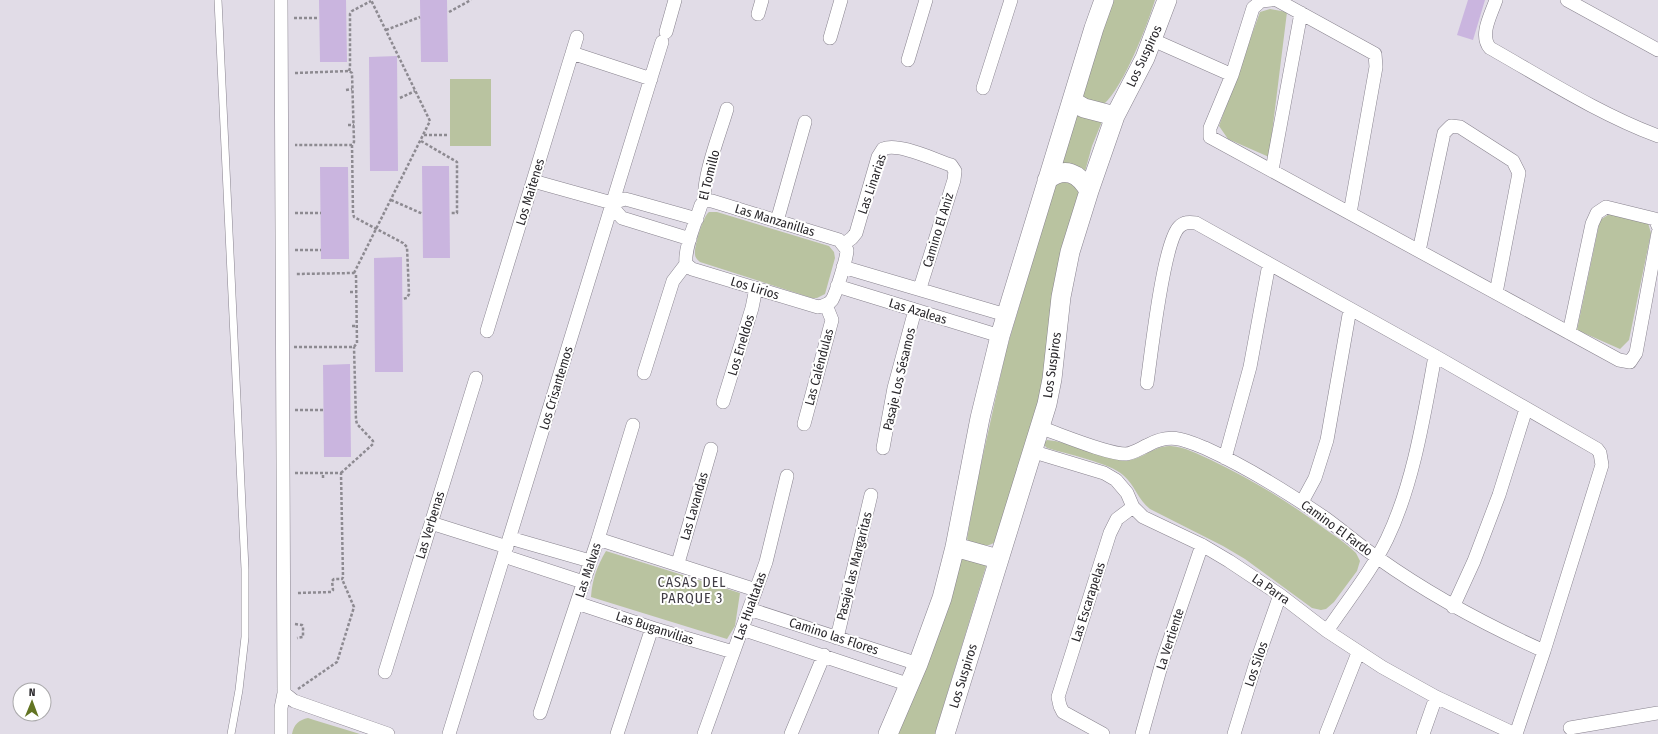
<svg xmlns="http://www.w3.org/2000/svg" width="1658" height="734" font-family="'Fira Sans Condensed',sans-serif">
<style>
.green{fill:#b9c3a0}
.building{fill:#cab5df}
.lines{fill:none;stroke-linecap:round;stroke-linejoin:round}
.lane-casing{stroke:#88838e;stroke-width:8}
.street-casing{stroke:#88838e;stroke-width:14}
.secondary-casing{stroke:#88838e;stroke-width:20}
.path{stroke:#8d8a91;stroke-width:2.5;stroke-dasharray:3 2;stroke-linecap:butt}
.lane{stroke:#fff;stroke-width:7}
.street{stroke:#fff;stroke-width:13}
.secondary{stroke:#fff;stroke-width:19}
.labels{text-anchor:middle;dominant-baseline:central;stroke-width:4;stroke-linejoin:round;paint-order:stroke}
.street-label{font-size:13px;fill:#2a282c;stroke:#fff}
.neighbourhood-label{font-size:14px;letter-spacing:1px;fill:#403c45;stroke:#fff}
</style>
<rect width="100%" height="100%" fill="#e1dce7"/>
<path class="green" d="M1111 0H1155C1147 26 1124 86 1104 104L1088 101 1083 96Z
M1270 9 1287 12 1269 157 1228 139 1219 126 1260 12Z
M450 79H491V146H450Z
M1076 107 1103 119 1092 146 1084 175 1057 167Z
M1058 181 1080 185 1041 395 995 542C988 548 973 546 967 539L976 487 1006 351 1054 189Z
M709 212H717L829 246 834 252 835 258 825 294 817 298H812L700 262C698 260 695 258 695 254 694 247 703 216 709 212Z
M1611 213 1648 223 1651 233 1629 340 1620 349 1577 330 1600 220Z
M1047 440C1072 442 1095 457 1120 460 1139 464 1152 445 1171 446 1185 447 1198 454 1211 460 1251 479 1289 502 1325 529 1335 536 1347 544 1356 553L1360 561 1357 571 1334 602 1326 609 1321 610 1312 608 1245 559 1223 546 1150 509C1138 500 1135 485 1123 475 1112 464 1064 453 1047 448L1043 444Z
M606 551 740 593 735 626 727 639 591 597C592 580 597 566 606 551Z
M961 555 987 563 935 734H897L931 656Z
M308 718 314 720 360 734H292C294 724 299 720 308 718Z"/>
<path class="building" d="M319 0H346L347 62H320Z
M420 0H447L448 62H421Z
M1468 0H1485L1473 40 1457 35Z
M397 56 398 171H370L369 57Z
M422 166H449L450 258H423Z
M320 167H348L349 259H321Z
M402 257 403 372H375L374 258Z
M350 364 351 457H324L323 365Z"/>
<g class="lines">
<defs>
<path id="lane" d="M218 0 245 569V637L239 690 231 734"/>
<path id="street" d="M1271 0 1261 1 1253 8 1232 75 1210 128V137L1619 360 1630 362 1636 353 1658 233
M1277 0 1375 54 1376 67 1350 213
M1496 0C1491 15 1479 35 1490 48 1545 79 1599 114 1658 136
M1567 0 1658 50
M758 14 762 0
M666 32 675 0
M830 38 841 0
M1153 40 1232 75
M572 53 651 79
M908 60 926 0
M983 88 1011 0
M1272 170 1301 13
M533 181 612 203 625 199 629 200 697 219
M705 200C702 178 720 133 727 109
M612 203 615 210 622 218 690 239
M777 221 805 122
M844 244 852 238 856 233 878 157 883 149C898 142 935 160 951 165L955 171 954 180 920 288
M1419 251 1444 133 1451 126 1460 127 1513 161 1519 173 1496 293
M686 264 692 269 818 307C823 306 829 304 832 300 836 293 847 258 847 250L839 240 712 201 705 200
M686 264C684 248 696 221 701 205L705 200
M843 267 1006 315
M837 286 1000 336
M487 331 577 37
M1569 333 1592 224 1597 213 1606 207 1655 219 1658 226
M644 373 673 281 686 264
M1147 383C1151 356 1163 243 1179 227 1184 222 1189 222 1196 223L1435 356 1597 449 1600 453 1602 465 1544 651
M723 402 752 308 756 288
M804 424 832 320 826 305
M1039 427C1060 434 1106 454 1126 454 1134 453 1141 448 1148 445 1170 433 1183 439 1205 448 1247 467 1287 492 1325 518 1343 531 1360 546 1378 558 1430 595 1486 625 1544 651L1516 734
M883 448 894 388 915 310
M1031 451 1104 473 1116 480 1127 493 1133 507 1143 517 1202 545 1229 561 1280 595 1327 631 1382 667 1436 697 1515 734
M1225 458 1250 367 1269 264
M1302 502 1315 478 1327 440 1350 309
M431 523 507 547
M510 538 590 561
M598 539 756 590
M504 556 583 582
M678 563 711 449
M577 603 652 628 733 652
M1453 607 1474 561 1499 495 1526 409
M749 609 918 664
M742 629 910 685
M1327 631C1347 601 1371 572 1387 539 1413 485 1424 416 1435 356
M837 638 871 495
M385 672 476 378
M284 693 294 701 388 734
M540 713 598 539 633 425
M1570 728 1658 713
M281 734V708L284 693 281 0
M449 734 662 42
M617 734 652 628
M704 734 766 562 787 476
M791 734 824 655
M1103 734 1063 712 1060 706 1058 697 1110 533 1117 519 1133 507
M1142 734 1163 659 1202 545
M1234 734 1255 666 1280 595
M1326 734 1358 653
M1423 734 1436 697"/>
<path id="secondary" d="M1072 101 1084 108 1115 116
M1047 180C1065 166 1079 173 1089 191
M955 547 998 559
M888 734 918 664 942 598 955 547 980 418 1000 336 1094 28 1104 0
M945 734 1047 404 1052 379 1061 297 1070 252 1089 191 1115 116 1145 58 1167 0"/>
</defs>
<use href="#lane" class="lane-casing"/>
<use href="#street" class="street-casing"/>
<use href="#secondary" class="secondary-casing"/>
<path class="path" d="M449 12 471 0
M294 18H319
M386 30 420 17
M349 71 350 68V14L352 11 371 1
M295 73 349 71 352 73 354 142 352 145H295
M346 90 352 89
M400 98 415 91
M348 125H354
M424 135H447
M421 141 457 162V213H451
M352 145 353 213 354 217 403 243 407 247 409 294 407 298 402 299
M391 200 423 214
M295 213H321
M295 250H321
M354 273 430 121 371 0
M350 292H357
M352 326H357
M294 347H354L357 343 356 275 354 273 295 274
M295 410H323
M295 473H341L343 577 342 579H334L332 581 333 590 331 592 297 593
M341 473 373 444V441L357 424 356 420 354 347
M323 478V473
M295 624 302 625 303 626V637L297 638
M298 689 337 662 354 607 342 579"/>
<use href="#lane" class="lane"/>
<use href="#street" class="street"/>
<use href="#secondary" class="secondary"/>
</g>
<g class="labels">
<g class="street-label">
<text transform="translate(1144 56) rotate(-65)">Los Suspiros</text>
<text transform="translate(709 175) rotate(-76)">El Tomillo</text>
<text transform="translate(872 184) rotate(-71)">Las Linarias</text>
<text transform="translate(530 192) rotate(-73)">Los Maitenes</text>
<text transform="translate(775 220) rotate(17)">Las Manzanillas</text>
<text transform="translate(938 230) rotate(-73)">Camino El Aniz</text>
<text transform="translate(755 288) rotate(17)">Los Lirios</text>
<text transform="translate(918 311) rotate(17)">Las Azaleas</text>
<text transform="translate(741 345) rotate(-73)">Los Eneldos</text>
<text transform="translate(1052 365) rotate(-82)">Los Suspiros</text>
<text transform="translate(819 367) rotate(-75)">Las Caléndulas</text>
<text transform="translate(899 379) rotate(-77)">Pasaje Los Sésamos</text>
<text transform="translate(556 388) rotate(-73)">Los Crisantemos</text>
<text transform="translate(694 506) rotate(-74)">Las Lavandas</text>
<text transform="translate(430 525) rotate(-73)">Las Verbenas</text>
<text transform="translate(1337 528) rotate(36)">Camino El Fardo</text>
<text transform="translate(854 566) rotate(-76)">Pasaje las Margaritas</text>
<text transform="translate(588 570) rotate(-72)">Las Malvas</text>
<text transform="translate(1271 589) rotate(35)">La Parra</text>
<text transform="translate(1088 602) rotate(-72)">Las Escarapelas</text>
<text transform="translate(750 606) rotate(-70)">Las Hualtatas</text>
<text transform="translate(655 628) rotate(18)">Las Buganvilias</text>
<text transform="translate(834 636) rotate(18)">Camino las Flores</text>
<text transform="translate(1170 639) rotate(-72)">La Vertiente</text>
<text transform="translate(1256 664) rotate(-71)">Los Silos</text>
<text transform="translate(963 676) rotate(-73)">Los Suspiros</text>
</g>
<g class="neighbourhood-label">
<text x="692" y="582">CASAS DEL<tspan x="692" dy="16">PARQUE 3</tspan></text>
</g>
</g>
<g transform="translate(32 702) rotate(1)"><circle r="19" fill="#ffffff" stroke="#aaa9ab"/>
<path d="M0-3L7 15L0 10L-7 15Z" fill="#627422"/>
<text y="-6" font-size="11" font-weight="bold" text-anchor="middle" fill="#2a282c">N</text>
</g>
</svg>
